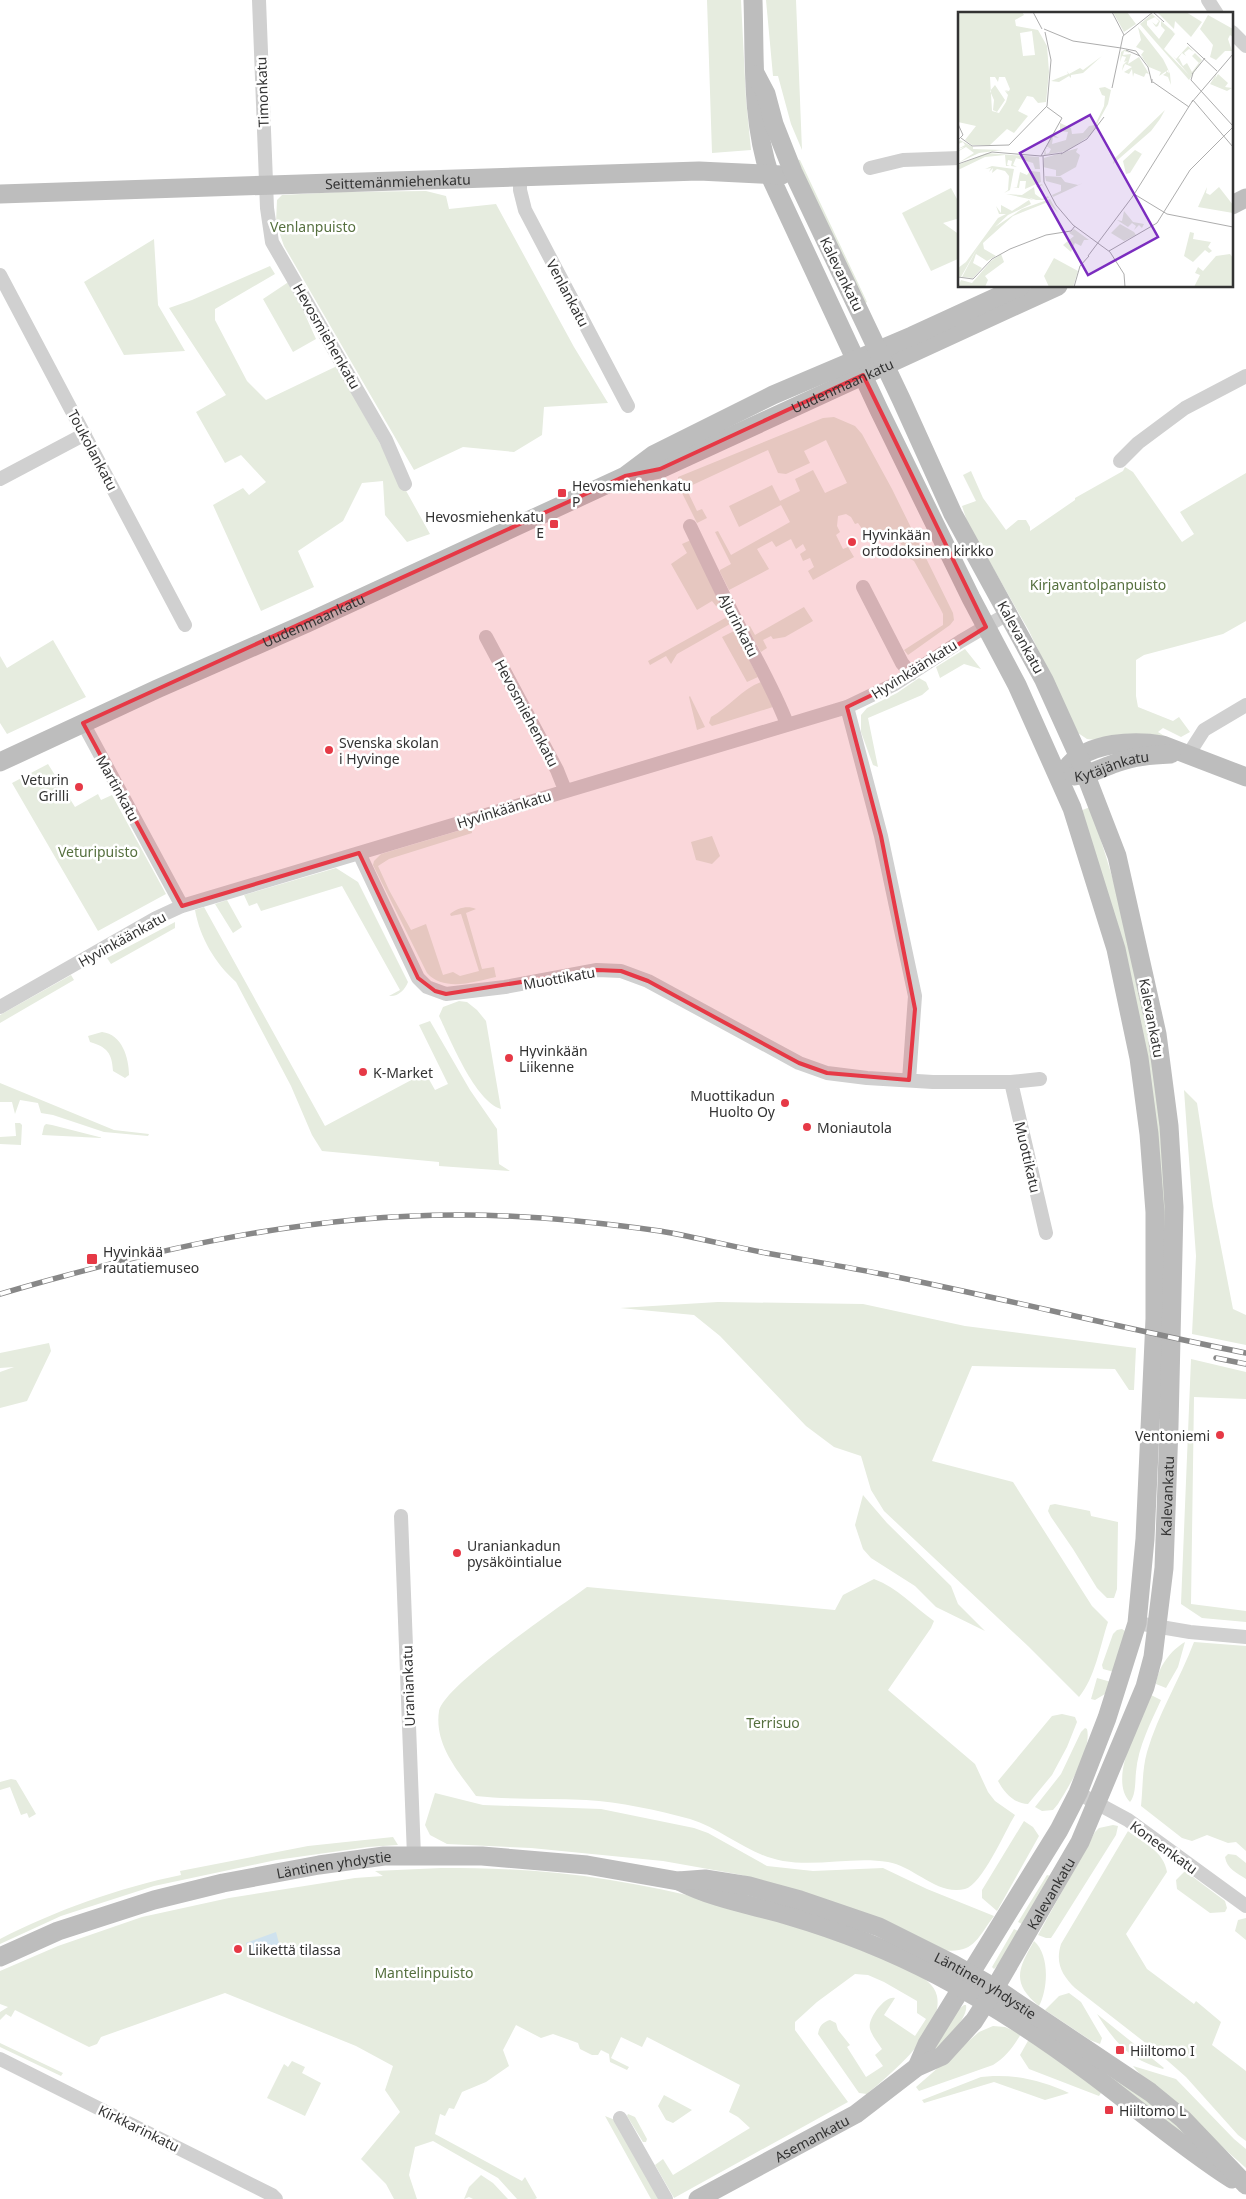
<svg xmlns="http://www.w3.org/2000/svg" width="1246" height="2199" font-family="'Noto Sans',sans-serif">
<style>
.green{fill:#e6ecdf}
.water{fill:#cfe2ee}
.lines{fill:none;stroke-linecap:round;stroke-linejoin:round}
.street{stroke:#d0d0d0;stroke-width:14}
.secondary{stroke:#bdbdbd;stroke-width:19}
.rail-casing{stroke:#888;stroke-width:5.5}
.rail{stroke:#fff;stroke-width:4;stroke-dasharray:11;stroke-linecap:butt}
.marked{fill:#e63946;fill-opacity:0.2;stroke:#e63946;stroke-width:4;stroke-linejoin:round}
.poi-dot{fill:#e63946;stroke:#fff;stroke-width:2}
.labels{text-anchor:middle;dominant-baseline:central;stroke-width:5;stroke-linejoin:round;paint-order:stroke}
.street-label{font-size:14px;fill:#333;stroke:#fff}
.park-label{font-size:14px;fill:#56703f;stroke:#fff}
.poi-label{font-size:14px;fill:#333;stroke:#fff;text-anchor:start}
.inset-road{fill:none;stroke:#adadad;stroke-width:1}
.view{fill:#7b2cbf;fill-opacity:0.15;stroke:#7b2cbf;stroke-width:2.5}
.inset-edge{fill:none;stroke:#333;stroke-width:2.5}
</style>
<rect width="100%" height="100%" fill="#fff"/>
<path class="green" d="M707 0H741L746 99 751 150 712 153Z
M766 0H796L802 150 791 124 778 76H773Z
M794 159 800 160 867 302 862 305Z
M951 188 957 199 960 198V218L943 223 960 235V258L931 271 902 213Z
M426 191 446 196 449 209 496 204 574 347 608 403 544 407 542 435 514 452 463 447 414 470 284 246 276 223 277 200 282 195 339 192Z
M154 239 158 305 185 351 124 355 84 282Z
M270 266 275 274 215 309V320L247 381 266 400 337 366 430 534 407 542 385 515 383 481 362 483 343 521 298 551 314 587 261 611 213 505 243 488 249 495 266 482 241 455 225 463 196 412 226 395 169 308 192 300Z
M290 281 316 339 293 352 263 299Z
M834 417 855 426 862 434 892 489 953 613 954 620 950 625 908 655 904 650 943 625V614L940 608 914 561 905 556 903 552 905 551 897 537 889 534 872 543 858 523 855 524 851 517 846 514 838 516 837 526 840 532 836 535 843 549 848 547 854 557 813 580 808 571 814 567 810 558 803 561 800 554 806 550 803 544 796 549 791 539 776 547 772 541 757 549 769 569 729 590 720 572V570L731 564 715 532 718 531 731 555 790 522 781 505 739 527 729 506 772 485 780 501 800 491 795 479 813 470 825 493 847 483 826 440 804 451 810 463 786 474 778 473 768 450 686 488 697 511 702 509 707 518 697 523 679 487 678 477 823 418Z
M1125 467 1133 472 1182 542 1194 534 1180 512 1246 473V621L1223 634 1144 655 1136 660V696L1138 707 1173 721 1179 717 1190 732 1181 737 1163 728 1158 732 1169 739 1096 740 1087 739 1078 733 1029 631 968 524 962 506 976 501 963 475 971 471 983 498 1006 530 1018 520H1026L1030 527V531L1075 500V498L1123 471Z
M691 540 720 604 716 606 712 601 697 610 671 564 687 553 682 544Z
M804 607 813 621 785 637 773 639 771 636 763 640 767 648 761 652 747 627 750 626 755 635Z
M727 617 730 624 677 654 671 664 666 656 650 665 648 661Z
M734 631 758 677 747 682 722 637Z
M53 640 86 697 7 734 0 723V656L7 668Z
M965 649 981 669 964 664 940 678 936 667Z
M919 678 926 682 929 689 922 695 868 718 878 767 873 765 861 732V715L867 708 897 693Z
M761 682 773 707 712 726 709 723 711 717C729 707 742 689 761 682Z
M690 696 705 727 697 730 689 697Z
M48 764 75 807 98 794 101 800 112 795 166 894 98 931 12 783Z
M1090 807C1122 901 1146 997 1158 1095 1165 1151 1165 1209 1168 1265L1162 1201 1080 811Z
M471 827 472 833 389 859 378 866 389 890 411 930 426 924 443 975 453 972 460 976 479 971 461 914 451 916 450 914C457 908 468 905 476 909L466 913 482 969 494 967 496 977C474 982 444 992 427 973L373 865 374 861 381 854Z
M712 836 720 856 712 864 696 860 691 842Z
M336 868 358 882 408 982C405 990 398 997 389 996L400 990 342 886 261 911 257 903 249 906 244 895Z
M227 900 242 927 233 933 215 904Z
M204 907 325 1126 417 1077 426 1074 435 1090 448 1084 419 1025 430 1021 470 1090 497 1129 499 1164 510 1171 439 1166V1162L322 1151 312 1135 291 1086 236 982C215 963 200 938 195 910Z
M175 922V928L111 964 107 958Z
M71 975 74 980 0 1023V1015Z
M459 1001 467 1002 477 1010 486 1021 501 1109C475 1101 451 1041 439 1016L443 1007Z
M102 1032C122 1034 129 1058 129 1075L125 1078 113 1071C112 1053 107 1047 90 1042L88 1036Z
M0 1083 114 1130 149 1134 148 1136 104 1132 53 1115 41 1113 38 1103 20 1100 15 1114 12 1102H0Z
M1184 1090 1197 1103 1213 1206 1233 1309 1246 1315V1345L1192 1334 1196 1256Z
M15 1123H20L22 1125 21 1145 0 1144V1137L16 1136Z
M46 1124 52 1125 103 1138 42 1135 44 1126Z
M718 1302 863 1304 965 1326 1136 1348 1134 1390H1129L1115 1369 972 1366 932 1461 1013 1482 1092 1606 1108 1622C1100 1646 1095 1678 1079 1697L1029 1647 884 1511 871 1490 861 1456 834 1447 806 1426 720 1336 694 1315 620 1308Z
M49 1343 51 1351 27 1401 0 1408V1372L14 1367 0 1368V1353Z
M1191 1359 1246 1372V1399L1194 1397 1191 1604 1246 1611V1622L1202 1618 1181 1604Z
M863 1495 887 1523 951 1586 958 1604 985 1631 936 1607 915 1586 871 1558 863 1549 855 1525Z
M1055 1504 1090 1511 1091 1516 1118 1522 1117 1589 1114 1598H1107L1097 1588 1073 1549 1051 1517 1048 1511 1050 1505Z
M874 1579C898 1588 913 1606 934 1621L931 1628 888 1690 975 1764 988 1792 995 1801 1015 1815C1005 1831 982 1885 965 1889 937 1896 914 1866 888 1862 854 1856 819 1867 783 1861 748 1855 723 1829 690 1819 657 1810 620 1802 586 1800 549 1798 513 1800 476 1796 458 1771 434 1745 439 1711 443 1686 562 1605 587 1587L835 1610 843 1595Z
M1122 1629 1125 1631 1114 1672 1103 1669 1102 1665 1113 1634 1117 1630Z
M1185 1642 1178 1667 1166 1688 1156 1684C1158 1667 1171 1650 1185 1642Z
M1194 1642 1246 1646V1851L1236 1842 1228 1843 1207 1835 1192 1841 1182 1838 1141 1806C1143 1788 1142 1770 1147 1752 1158 1714 1180 1679 1194 1642Z
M1097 1678 1111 1682 1105 1694 1095 1700 1091 1699Z
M1151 1695 1161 1700C1151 1722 1138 1747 1136 1772 1135 1781 1136 1795 1130 1802 1107 1778 1141 1721 1151 1695Z
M1062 1714 1075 1717 1077 1722 1067 1747 1052 1775 1028 1804C1014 1804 1004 1792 998 1781L1052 1716Z
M1085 1728 1087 1729C1092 1750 1069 1786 1058 1804L1053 1810 1042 1811 1035 1807 1061 1774 1081 1732Z
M11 1779 16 1780 36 1814 29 1818 27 1813 21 1815 10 1787 0 1790V1782Z
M435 1793 483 1805 601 1809 694 1828 708 1833 767 1866 813 1871 883 1868 927 1889 994 1916C976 1940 974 1954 941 1950L742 1875 663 1861 531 1848 447 1844 430 1835 425 1825Z
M1024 1821 1033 1827 1039 1836 997 1911 982 1898V1890Z
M1113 1825 1118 1826 1116 1835 1055 1932 1051 1938H1046L1038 1935 1095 1832 1099 1828Z
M1128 1831C1143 1843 1164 1851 1167 1872L1126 1934 1147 1969 1194 2004 1196 2001 1221 2022 1212 2045 1246 2071V2141L1238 2135 1186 2077 1161 2055 1075 1988C1062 1975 1055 1963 1061 1944Z
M393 1837 398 1845 368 1847 276 1860 154 1886 61 1916 0 1944V1939C54 1911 121 1887 181 1875L180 1871 308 1846Z
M1228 1854 1236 1855 1246 1863V1879C1237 1873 1227 1869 1225 1857Z
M441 1868C480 1868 519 1869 558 1873 665 1884 769 1914 869 1953 887 1960 933 1974 937 1996 944 2031 890 2074 867 2094L859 2093 818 2034C819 2026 823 2022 830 2020L836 2023 838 2030 850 2045 847 2047 866 2077 883 2066 875 2055 882 2049C878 2043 872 2036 870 2029 867 2019 885 1995 895 1998L884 2015 915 2036 926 2019 917 2013V2001L884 1982 868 1975 855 1974 817 2002 795 2022V2030L848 2102 674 2198 655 2165 663 2159 673 2175 750 2128 738 2117 729 2112 740 2085 647 2037 642 2047 621 2037 611 2058 629 2067 627 2070 610 2062 609 2054 601 2050 598 2055H592L580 2049 578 2043 553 2034 541 2038 516 2025 503 2050 509 2066 486 2082 462 2092 454 2109 449 2108 445 2116 440 2114 435 2134 522 2181 525 2177 537 2198 535 2199H517L498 2178 433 2141 415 2147 409 2175 417 2199H394L386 2184 361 2159 400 2112 385 2090 393 2066 356 2046 225 1993 101 2037 97 2044 89 2047 15 2010 11 2017 6 2014 0 2020V2012L8 2007 0 2004V1971L58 1946 142 1917 229 1898 355 1878 383 1876 375 1871Z
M1185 1871 1225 1901 1227 1908 1225 1912 1210 1913 1177 1889 1176 1880Z
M1047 1875 1051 1876 1024 1925 1018 1922Z
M1246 1918V1940L1235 1931 1238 1920Z
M1014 1929 1020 1932 998 1965 994 1969 992 1967Z
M1034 1941C1050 1955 1048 1989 1039 2006 1011 1983 1018 1969 1034 1941Z
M1069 1993 1081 2002 1102 2038 1100 2044 1090 2040 1045 2010 1059 1996Z
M964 2005H966C969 2018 942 2044 932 2053L959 2009Z
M1097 2014 1164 2068 1163 2069C1129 2059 1116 2044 1097 2014Z
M993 2026 1005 2027 1021 2034C1013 2047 1006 2057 993 2065L919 2091 916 2087 979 2032Z
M1029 2039 1069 2065 1101 2093 1099 2096 1029 2069 1020 2055Z
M0 2043 63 2073 61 2076 0 2047Z
M292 2061 305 2067 302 2073 321 2083 305 2116 267 2098 284 2064 288 2067Z
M1089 2061 1155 2104 1209 2155Z
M1133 2066 1176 2079 1234 2139 1246 2149V2168L1139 2073Z
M993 2076C1020 2075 1045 2082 1069 2093L1045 2100 994 2082 924 2103 922 2100 981 2077Z
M664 2095 692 2110 673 2123 666 2120 658 2106Z
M628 2114 635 2117 647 2139 646 2142H643L627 2116Z
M605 2116 615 2120 661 2199H651Z
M481 2175 493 2183 508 2199H473L469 2197 464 2199 469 2187Z"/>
<path class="water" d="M276 1932 280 1947 252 1958 246 1943Z"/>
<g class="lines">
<path class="street" d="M259 0 267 208 272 242 386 440 405 484
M1208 0 1217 14
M1232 32 1246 46
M870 168 903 160 960 158
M520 176V190L525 210 628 406
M0 275 185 625
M1120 461 1138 443 1185 408 1246 376
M0 479 85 434
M690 526C707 561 723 596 741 630 757 661 775 692 787 724
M863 587 902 663 911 674
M486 637 557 770 565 790
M847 707 881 836 915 996 909 1080
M83 723 182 906
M1188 755 1204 730 1246 705
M359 853 418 978 427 987 446 994 505 987 597 970 621 971 648 981 799 1063 827 1073 867 1078 933 1082H1011L1040 1079
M0 1007 156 918 182 906 847 707 895 684 961 641 1009 613
M1011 1082 1046 1233
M401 1516 414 1856
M1137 1623 1190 1632 1246 1637
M1078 1793 1128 1820 1246 1906
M0 2059 272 2195 276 2199
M620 2118 666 2199"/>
<g class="secondary">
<path d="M753 0C755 59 751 119 770 176L879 410 971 598 1017 685 1072 808 1116 949 1139 1058 1149 1134 1155 1212V1319L1145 1539 1137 1623 1107 1718 1078 1793 1059 1830 927 2044 917 2067"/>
<path id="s1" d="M0 194 637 173 699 171 782 175"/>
<path d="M1232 205 1246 198"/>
<path id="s2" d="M631 475 660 469 1058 286"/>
<path id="s3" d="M0 762 157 689 307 623 625 476 653 455 773 395 912 336 1021 286"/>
<path d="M1069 765C1091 742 1133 740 1163 745L1246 777"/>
<path id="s4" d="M1074 776C1090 775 1101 768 1116 763 1134 756 1152 755 1171 754"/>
<path d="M679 1881C714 1899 752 1905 790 1916 841 1931 891 1951 937 1975 990 2003 1042 2037 1090 2073 1137 2108 1182 2147 1232 2179"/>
<path id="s5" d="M0 1957 58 1931 154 1900 223 1883 319 1865 384 1856H482L587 1865 678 1881 705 1879 749 1886 800 1900 879 1927 953 1964 995 1988 1150 2092 1183 2119 1246 2185"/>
<path id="s6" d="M698 2199 856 2114 917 2067 942 2056 974 2021 995 1988 1080 1842 1145 1687 1153 1657 1164 1568 1169 1426 1174 1207 1169 1126 1157 1034 1117 856 1078 755 1044 680 953 514 901 399 793 172 774 124 766 94 756 75"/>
</g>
<defs>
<path id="rail" d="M0 1294C151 1250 305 1214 463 1215 528 1215 595 1222 660 1231 695 1237 730 1246 766 1253 816 1262 866 1270 916 1281 1026 1304 1136 1331 1246 1353
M1216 1358 1246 1364"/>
</defs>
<use href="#rail" class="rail-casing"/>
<use href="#rail" class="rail"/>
</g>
<path class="marked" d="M863 375 986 627 895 684 847 707 881 836 915 1009 909 1080 827 1073 799 1063 648 981 621 971 597 970 446 994 435 991 418 978 359 853 182 906 83 723 625 476 660 469Z"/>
<g class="poi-dot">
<rect x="557" y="488" width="10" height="10" rx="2.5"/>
<rect x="549" y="519" width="10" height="10" rx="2.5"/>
<circle cx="852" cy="542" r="5"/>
<circle cx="329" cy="750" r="5"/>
<circle cx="79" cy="787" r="5"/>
<circle cx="509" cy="1058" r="5"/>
<circle cx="363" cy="1072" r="5"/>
<circle cx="785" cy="1103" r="5"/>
<circle cx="807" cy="1127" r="5"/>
<rect x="86" y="1253" width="12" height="12" rx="2.5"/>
<circle cx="1220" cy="1435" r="5"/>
<circle cx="457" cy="1553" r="5"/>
<circle cx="238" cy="1949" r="5"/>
<rect x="1115" y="2045" width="10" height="10" rx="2.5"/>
<rect x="1104" y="2105" width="10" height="10" rx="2.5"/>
</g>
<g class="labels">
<g class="street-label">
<text transform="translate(262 92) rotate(-92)">Timonkatu</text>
<text stroke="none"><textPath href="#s1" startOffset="398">Seittemänmiehenkatu</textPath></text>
<text transform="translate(842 274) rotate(64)">Kalevankatu</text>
<text transform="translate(568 293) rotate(62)">Venlankatu</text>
<text transform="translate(327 336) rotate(60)">Hevosmiehenkatu</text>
<text stroke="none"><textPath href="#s2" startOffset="230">Uudenmaankatu</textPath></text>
<text transform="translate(93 450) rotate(62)">Toukolankatu</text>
<text stroke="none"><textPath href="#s3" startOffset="344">Uudenmaankatu</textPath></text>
<text transform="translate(739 625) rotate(63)">Ajurinkatu</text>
<text transform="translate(1021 637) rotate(61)">Kalevankatu</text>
<text transform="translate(914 669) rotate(-32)">Hyvinkäänkatu</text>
<text transform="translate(527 713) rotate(62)">Hevosmiehenkatu</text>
<text stroke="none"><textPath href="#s4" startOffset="39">Kytäjänkatu</textPath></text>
<text transform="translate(118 788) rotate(61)">Martinkatu</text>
<text transform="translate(504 809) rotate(-17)">Hyvinkäänkatu</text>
<text transform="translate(122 939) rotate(-29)">Hyvinkäänkatu</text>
<text transform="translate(559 978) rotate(-10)">Muottikatu</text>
<text transform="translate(1152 1018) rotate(79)">Kalevankatu</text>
<text transform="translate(1028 1157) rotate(77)">Muottikatu</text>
<text stroke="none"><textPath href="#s6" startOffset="900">Kalevankatu</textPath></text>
<text transform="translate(408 1686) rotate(-92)">Uraniankatu</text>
<text transform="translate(1164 1847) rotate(36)">Koneenkatu</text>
<text stroke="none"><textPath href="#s5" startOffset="348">Läntinen yhdystie</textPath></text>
<text stroke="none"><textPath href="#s6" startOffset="480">Kalevankatu</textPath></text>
<text stroke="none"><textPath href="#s5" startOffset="1024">Läntinen yhdystie</textPath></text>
<text transform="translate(139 2128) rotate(26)">Kirkkarinkatu</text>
<text stroke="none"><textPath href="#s6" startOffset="129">Asemankatu</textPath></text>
</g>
<g class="park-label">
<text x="313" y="226">Venlanpuisto</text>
<text x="1098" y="584">Kirjavantolpanpuisto</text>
<text x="98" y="851">Veturipuisto</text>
<text x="773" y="1722">Terrisuo</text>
<text x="424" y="1972">Mantelinpuisto</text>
</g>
<g class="poi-label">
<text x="572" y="485">Hevosmiehenkatu<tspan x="572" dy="16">P</tspan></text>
<text x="544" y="516" text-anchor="end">Hevosmiehenkatu<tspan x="544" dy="16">E</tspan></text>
<text x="862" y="534">Hyvinkään<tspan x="862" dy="16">ortodoksinen kirkko</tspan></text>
<text x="339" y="742">Svenska skolan<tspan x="339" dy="16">i Hyvinge</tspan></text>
<text x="69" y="779" text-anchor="end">Veturin<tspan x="69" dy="16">Grilli</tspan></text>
<text x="519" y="1050">Hyvinkään<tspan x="519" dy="16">Liikenne</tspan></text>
<text x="373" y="1072">K-Market</text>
<text x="775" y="1095" text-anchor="end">Muottikadun<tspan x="775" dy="16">Huolto Oy</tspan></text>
<text x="817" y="1127">Moniautola</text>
<text x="103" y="1251">Hyvinkää<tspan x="103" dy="16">rautatiemuseo</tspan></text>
<text x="1210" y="1435" text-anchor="end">Ventoniemi</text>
<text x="467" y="1545">Uraniankadun<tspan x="467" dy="16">pysäköintialue</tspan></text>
<text x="248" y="1949">Liikettä tilassa</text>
<text x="1130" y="2050">Hiiltomo I</text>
<text x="1119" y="2110">Hiiltomo L</text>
</g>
</g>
<g transform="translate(958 12)">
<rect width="275" height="275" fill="#fff"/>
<path d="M0 0H64L66 3 57 8 58 14 80 18 89 34 91 60 88 90 80 91 75 85 69 84 60 99 70 104 56 121 49 117 32 133H14L7 128 18 114 0 110ZM74 19 77 43 65 44 62 21ZM32 65H37L40 70 41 65H47L52 77 51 79 46 78 51 80 47 79 50 83 48 90 41 101 34 99ZM155 0H169L178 12 166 20ZM199 0H228L244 10 233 25 217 9 216 17ZM194 2 202 9 200 14 198 15 194 10 198 13 201 9 197 5 189 9V13L201 27 207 18 203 14V9L218 22 214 19 217 22 206 37 231 63 215 44 218 47 230 34 236 40 231 37 226 41 228 44 224 41 219 48 221 46 225 54 229 51 234 60 243 48 241 51 234 44 237 41 244 48 231 68 182 12ZM250 3 275 17V25L272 23 270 27 274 39H267L258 48 252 45 255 33 242 17ZM180 15 205 47 209 55 212 62 213 73 210 65 205 63 208 61V59L211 61 210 58 201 64 203 60 191 55 183 44 186 46 183 43 186 39 178 35 183 28ZM166 38H169L172 41 166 39 165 43 173 42 170 52 181 45 191 62 188 61 186 65 176 61 175 65 174 57 171 62 166 60 174 55 167 52 164 59 165 53 169 49 166 50 168 45 164 44 162 50 163 40ZM144 44 125 61 113 63V66L111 64 101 70 93 69 110 62 109 59 111 62 122 56 125 58ZM259 61 257 67 260 62 270 71 267 75 274 76 269 79 252 72ZM37 73 47 88 39 100 35 98 36 88 32 79ZM147 75 153 78 150 92 133 123 109 139 86 143 87 135 91 137 87 136 88 142 91 141 93 137 88 134 98 118 96 123 101 126 95 125 94 132 108 128 110 120 102 119V111L113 116 114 122 125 121 131 114 137 113 146 94 147 84 144 83 141 76ZM207 98 202 107 193 119 155 152 156 147ZM2 128 15 135V137L45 138 21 141 0 151 16 141 8 135 1 139V143L0 139 6 135 0 137 7 133 5 130 0 132ZM120 136 118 140 122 143 118 155 102 164H98V158L85 155 86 146ZM187 137 172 161 168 162 165 149 177 138 184 142ZM29 141 81 145 82 157H77L75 151 58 146 55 153 59 155 53 154 54 149 50 148 49 153 52 154H48L47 143 27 145 0 158V153ZM34 154 56 157 52 178 46 181 50 178 51 164 47 159 39 157 34 161 35 156 31 160 33 156 27 157ZM72 159 82 160 83 170 67 177 68 169H62L61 176 55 175H59L62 160 69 163ZM87 164 103 165 107 170 120 173 125 171 95 185 94 183 103 179V173L88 169ZM84 172 91 186 84 188H78L69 185 76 188 48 182 64 183 76 175 77 182 84 187 90 184 84 173 80 176 78 174ZM249 175 248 181 252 183 261 175 275 193V201L240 195ZM92 187 100 201 90 190 55 204 25 231 26 237 38 244 29 249 18 242 15 251 24 256 15 266 4 265 21 233 3 265 0 264V256L8 250 40 206 48 202H41L38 194 43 201V193L54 199 71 188 73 192 50 203 37 215 64 197ZM166 199 175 210 186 212 184 216 181 213 176 218 178 214 174 211 170 215 159 208 164 209ZM162 212 176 220 178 223 166 229 153 221ZM116 217 131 228H126L123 234 117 231 113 240 105 233 116 224 111 221ZM232 220 236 221 235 227 253 230 250 235 254 239 251 241 247 238 235 250 226 244ZM43 242 46 250 27 264 30 268 27 275H0L3 268 14 271 33 249ZM272 242 275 246V275H236L242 263 237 261 240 255 245 259 258 244ZM96 246 120 259 115 275H91L86 264Z" fill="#e6ecdf" fill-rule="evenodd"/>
<path class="inset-road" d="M75 0 84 17M154 0 166 23M86 17 115 29 163 36M87 20 93 48 89 94M229 31 259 59M163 36 178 39 190 55 194 71V67M168 38 182 44M235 61 233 68 275 114M234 62 247 46M195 70 231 95M154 76 165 24 195 0 206 10M235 88 275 135M234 90 275 42M0 112 5 123 0 128M3 126 14 134 51 133 89 94M103 142 129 127 146 105M83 144 104 106 89 95M85 144 86 170 98 193 115 213 152 240 166 262 167 275M0 152 34 140 83 144 104 141M176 182 209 202 275 215M151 239 199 211 232 158 275 115M130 244 175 184 235 88M0 265 15 267 34 247 52 237 88 223 113 219 117 214M116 275 122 254 131 244"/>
<path class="view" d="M132 103 200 225 130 263 62 141Z"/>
<rect width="275" height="275" class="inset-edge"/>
</g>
</svg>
